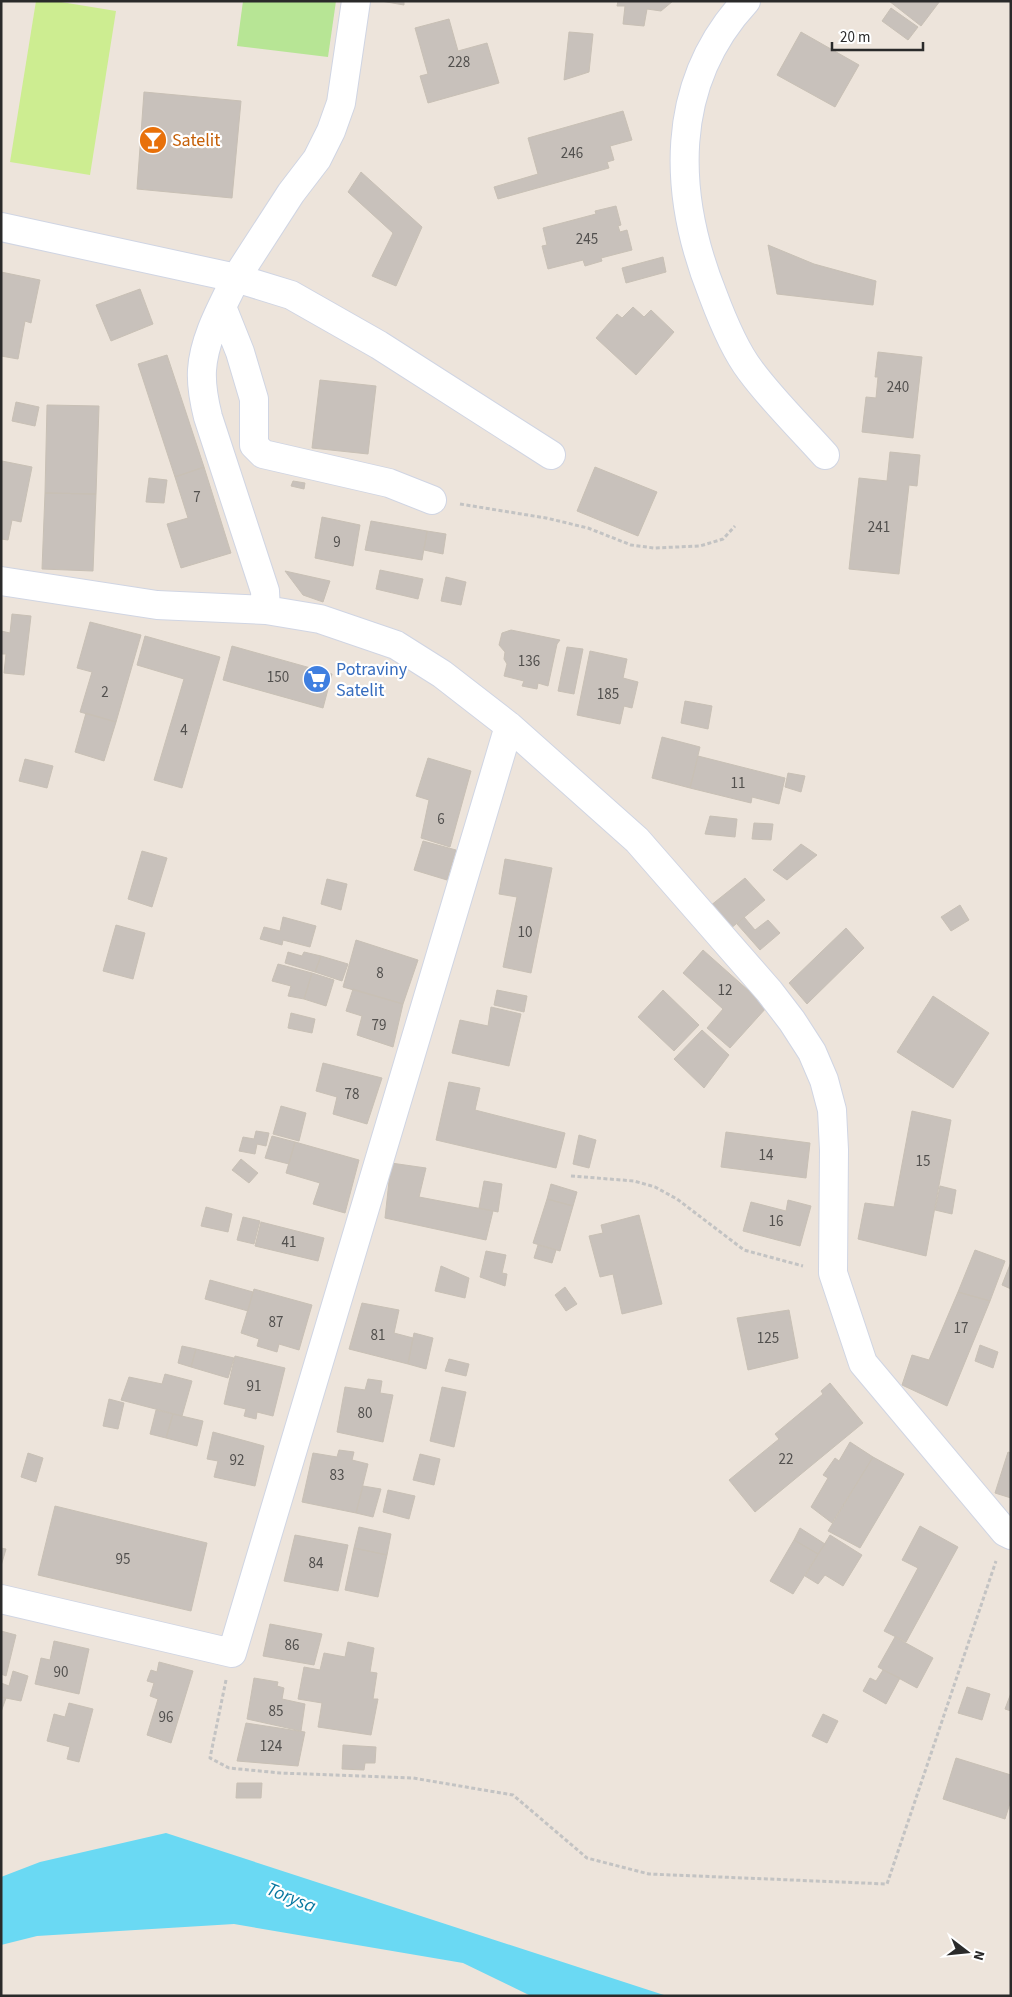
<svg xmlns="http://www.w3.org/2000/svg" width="1012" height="1997" font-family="'Source Sans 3',sans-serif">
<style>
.green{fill:#b7e595}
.pitch{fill:#cded91}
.water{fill:#6ad9f3}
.building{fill:#c8c1bb;stroke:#c8c0b5}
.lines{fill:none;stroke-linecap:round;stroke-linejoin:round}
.minor-casing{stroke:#d0d5e3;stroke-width:30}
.path{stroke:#c3c3c3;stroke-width:3;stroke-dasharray:4 2.5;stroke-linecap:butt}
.minor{stroke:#fff;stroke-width:28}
.labels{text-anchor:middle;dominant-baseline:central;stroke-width:4.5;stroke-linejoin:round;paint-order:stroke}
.number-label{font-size:15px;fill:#52504e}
.food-label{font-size:18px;fill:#c56008;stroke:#fff;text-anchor:start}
.shop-label{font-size:18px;fill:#366cbe;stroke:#fff;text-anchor:start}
.water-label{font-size:19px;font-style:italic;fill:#0877a0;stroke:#fff}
</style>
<rect width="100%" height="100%" fill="#ede4db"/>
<path class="green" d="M243 1H336L328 57 237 46Z"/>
<path class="pitch" d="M36 1H55L116 11 90 175 10 162Z"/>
<path class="water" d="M166 1833 667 1996H531L463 1963 234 1924 37 1936 1 1945V1877L40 1862Z"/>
<path class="building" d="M381 1H404V5Z
M618 1H673L661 11 647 9 644 26 623 24 625 6H617Z
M889 1H940L921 26Z
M891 8 918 27 908 40 882 21Z
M449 19 458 51 487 43 499 83 428 103 420 76 428 74 415 28Z
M569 32 593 34 589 72 564 80Z
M801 32 859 65 835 107 777 75Z
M144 92 241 101 232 198 137 189Z
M623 111 632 140 610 146 614 160 607 162 609 168 498 199 494 187 538 174 528 138Z
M361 172 422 227 396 286 372 276 393 233 348 192Z
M616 206 621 225 618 226 620 232 627 230 632 250 601 258 602 261 585 266 583 260 548 269 542 246 547 245 543 228 596 214 595 211Z
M768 245 814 264 876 281 873 305 777 294Z
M663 257 666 272 626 283 622 268Z
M1 272 40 280 31 323 25 321 18 359 1 356Z
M140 289 153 324 111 341 96 305Z
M633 307 644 317 651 310 674 332 636 375 596 338 617 314 622 318Z
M878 352 922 357 913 438 862 432 866 397 876 398 878 377H875Z
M167 355 204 467 175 477 138 364Z
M320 380 376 386 368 454 312 448Z
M16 402 39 407 35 426 12 421Z
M47 405 99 406 96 494 45 493Z
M890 452 920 455 917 486 909 485 899 574 849 569 859 478 887 481Z
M2 461 32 467 21 522 12 520 8 540 1 539Z
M204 467 231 553 181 568 167 524 188 518 175 477Z
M595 467 657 492 638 536 577 511Z
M149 478 167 480 164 503 146 502Z
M293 481 305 483 304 489 291 486Z
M45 493 96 494 93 571 42 569Z
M322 517 360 525 353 566 315 558Z
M371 521 427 531 422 560 365 550Z
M427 531 446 534 443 554 424 550Z
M380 570 423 579 418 599 376 589Z
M285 571 330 581 323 602 303 595Z
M446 577 466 582 461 605 441 601Z
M12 614 31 616 24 675 4 673 6 654H1V631L10 633Z
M90 622 141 635 116 722 80 712 92 672 77 668Z
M511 630 560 640 557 644 548 686 538 683 537 689 522 686 524 681 504 676 507 664 504 659 505 652 499 645 502 633Z
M145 636 220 657 182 788 154 780 184 679 137 665Z
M232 646 332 674 323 708 223 680Z
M567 647 583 649 574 694 558 691Z
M590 651 627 659 623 678 638 682 632 708 624 706 620 724 577 715Z
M685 701 712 706 708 729 681 723Z
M86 713 116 722 104 761 75 752Z
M662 737 700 747 690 788 652 778Z
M698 756 785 778 779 804 752 797 751 803 690 788Z
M428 758 471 771 450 847 421 838 429 800 416 796Z
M25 759 53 766 47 788 19 781Z
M788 773 805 776 801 792 785 787Z
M710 816 737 819 735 837 705 834Z
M754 823 773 824 771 840 752 839Z
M423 841 456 850 447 880 414 870Z
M801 844 817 855 787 880 773 870Z
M142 851 167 858 152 907 128 899Z
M505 859 552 868 531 973 503 967 517 897 499 894Z
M745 878 765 900 730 929 710 906Z
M327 879 347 884 341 910 321 904Z
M960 905 969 920 951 931 941 917Z
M283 917 316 926 310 947 283 940 282 945 260 939 264 927 280 931Z
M744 917 755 930 768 920 780 933 760 950 737 924Z
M116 925 145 933 133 979 103 971Z
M846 928 864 948 807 1004 789 983Z
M356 940 418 960 403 1004 343 987Z
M703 950 767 1007 730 1048 707 1028 723 1009 683 973Z
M288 952 302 956 304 952 321 956 315 972 285 963Z
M321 956 348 964 342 981 315 972Z
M278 964 312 973 304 999 288 996 291 986 272 981Z
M312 973 334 980 326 1006 304 999Z
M353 989 403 1004 393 1047 357 1035 362 1016 346 1011Z
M497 990 527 996 524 1012 494 1005Z
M663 990 699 1025 674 1051 638 1017Z
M933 996 989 1033 953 1088 897 1052Z
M491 1007 521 1014 509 1066 452 1053 460 1020 488 1026Z
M291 1013 315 1019 312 1033 288 1028Z
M702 1030 729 1055 704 1088 674 1059Z
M323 1063 382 1078 367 1124 333 1114 337 1097 316 1091Z
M449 1082 480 1088 475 1110 565 1133 556 1168 436 1140Z
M281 1106 306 1113 299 1141 273 1134Z
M912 1111 951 1120 926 1256 858 1239 865 1203 894 1207Z
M256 1131 269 1133 266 1146 257 1144 255 1154 239 1151 243 1137 254 1139Z
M726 1132 810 1143 806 1178 721 1167Z
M579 1135 596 1140 589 1168 573 1164Z
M272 1136 295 1142 289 1164 265 1158Z
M295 1142 359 1160 345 1213 313 1204 320 1183 286 1173Z
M241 1159 258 1173 249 1183 232 1170Z
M391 1163 426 1168 419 1197 493 1211 486 1240 385 1218Z
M484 1181 502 1184 498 1212 479 1208Z
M551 1184 577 1192 573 1206 547 1199Z
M940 1186 956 1190 952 1214 935 1210Z
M547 1199 573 1206 560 1251 533 1243Z
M788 1200 811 1206 800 1246 743 1231 751 1202 786 1211Z
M206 1207 232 1214 228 1232 201 1226Z
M639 1215 662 1304 622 1314 613 1274 600 1277 589 1236 603 1233 601 1225Z
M243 1217 260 1221 254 1244 237 1240Z
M261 1222 324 1238 318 1261 255 1246Z
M538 1245 556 1250 552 1263 534 1258Z
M975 1250 1005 1261 990 1301 958 1292Z
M486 1251 506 1255 502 1273 507 1274 505 1286 480 1277Z
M1011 1262V1289L1002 1285Z
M441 1266 469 1278 465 1298 435 1291Z
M210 1280 253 1292 248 1311 205 1299Z
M565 1287 577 1304 566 1311 555 1295Z
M254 1289 312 1305 299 1350 279 1344 277 1352 257 1346 259 1339 241 1333Z
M958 1292 990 1301 947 1406 902 1385 912 1355 929 1360Z
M362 1303 399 1310 394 1333 413 1338 408 1364 349 1349Z
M789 1310 798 1358 748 1370 737 1318Z
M414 1333 433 1338 426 1369 408 1364Z
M980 1345 998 1352 993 1368 975 1361Z
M182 1346 196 1349 191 1367 178 1363Z
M196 1349 234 1358 228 1378 191 1367Z
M235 1356 285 1368 273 1416 257 1412 256 1419 244 1416 246 1409 224 1404Z
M449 1359 469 1364 466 1376 445 1371Z
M165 1374 192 1381 182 1416 121 1400 129 1377 162 1384Z
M368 1379 382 1381 380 1393 393 1395 383 1442 337 1432 345 1387 365 1390Z
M830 1383 863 1423 755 1512 729 1480 779 1439 775 1434 823 1394 821 1391Z
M442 1387 466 1392 454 1447 430 1441Z
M109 1399 124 1403 118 1429 103 1426Z
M156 1410 173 1414 166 1438 150 1434Z
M173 1414 203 1421 197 1446 166 1438Z
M213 1432 264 1446 255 1486 214 1477 218 1461 207 1459Z
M850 1442 873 1457 832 1523 811 1507 828 1478 823 1475 835 1458 839 1461Z
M339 1450 354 1452 352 1460 368 1464 356 1513 302 1502 313 1453 337 1457Z
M1008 1452 1011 1453V1498L995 1493Z
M28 1453 43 1458 36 1482 21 1477Z
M420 1454 440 1459 434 1485 413 1480Z
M873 1457 904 1474 860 1548 828 1531Z
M363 1486 381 1489 373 1517 356 1513Z
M388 1490 415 1496 409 1519 383 1512Z
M55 1506 207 1543 191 1611 38 1575Z
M920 1526 958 1547 906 1642 884 1631 918 1568 902 1560Z
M359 1527 391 1534 387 1555 354 1548Z
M800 1528 825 1544 818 1554 794 1540Z
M295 1535 348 1545 338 1591 284 1581Z
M830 1535 862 1555 843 1586 825 1575 818 1584 805 1576Z
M794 1540 818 1554 793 1594 770 1581Z
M1 1548 6 1549 1 1566Z
M354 1548 387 1555 378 1597 345 1590Z
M270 1624 322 1634 314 1665 263 1656Z
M1 1631 16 1635 6 1676 1 1674Z
M895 1637 933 1658 917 1688 878 1667Z
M54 1641 89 1649 79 1694 35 1684 41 1658 50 1660Z
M348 1642 374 1648 370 1672 377 1673 373 1699H378L371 1735 318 1727 322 1703 298 1699 304 1667 320 1670 324 1653 345 1657Z
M159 1662 193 1671 171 1743 147 1735 158 1699 150 1696 154 1683 147 1681 151 1670 157 1672Z
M883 1670 900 1678 886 1704 863 1691 870 1678 876 1681Z
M13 1671 28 1676 21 1701 1 1697V1683L9 1686Z
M254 1678 278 1682 277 1686 284 1688 282 1699 305 1704 301 1731 247 1719Z
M967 1687 990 1694 982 1720 958 1713Z
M1011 1693V1711L1005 1709Z
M1 1697 6 1698 1 1712Z
M69 1703 93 1709 79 1762 67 1759 70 1747 47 1741 54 1714 65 1717Z
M823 1714 838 1721 827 1743 812 1736Z
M246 1723 305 1732 298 1766 237 1761Z
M343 1745 376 1747 375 1763H365L364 1770 342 1769Z
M956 1758 1011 1775V1800L1005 1819 943 1799Z
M237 1783H262L261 1798H236Z"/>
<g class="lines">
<defs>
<path id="minor" d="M746 1C668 85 673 195 713 295 722 319 734 349 750 370 772 400 800 427 825 455
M1 227 236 278 291 193 317 159 331 131 341 103 356 1
M222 307 240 352 254 399V445L263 454 389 483 432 500
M1 581 157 605 266 610 320 619 396 645 442 674 509 726 637 840 769 991 792 1021 812 1052 824 1080 832 1110 834 1150 833 1273 863 1363 1005 1532 1011 1535
M266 610 265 591 208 417C204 401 201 386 202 370 204 338 222 307 236 278L291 295 379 345 551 455
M1 1599 232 1653 509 726"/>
</defs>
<use href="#minor" class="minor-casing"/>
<path class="path" d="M460 504 546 518 588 528 631 545 654 548 700 546 723 539 735 526
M571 1176 634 1181 655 1187 677 1199 744 1250 803 1266
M226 1680 210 1758 229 1768 280 1773 413 1778 513 1795 587 1858 649 1874 887 1884 996 1561"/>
<use href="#minor" class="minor"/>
</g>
<defs>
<symbol id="bar-disc" viewBox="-11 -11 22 22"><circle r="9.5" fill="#e8710a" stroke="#fff"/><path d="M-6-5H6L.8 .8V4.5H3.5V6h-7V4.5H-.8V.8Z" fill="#fff"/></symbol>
<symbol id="supermarket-disc" viewBox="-11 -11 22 22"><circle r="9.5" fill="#3f7fe0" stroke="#fff"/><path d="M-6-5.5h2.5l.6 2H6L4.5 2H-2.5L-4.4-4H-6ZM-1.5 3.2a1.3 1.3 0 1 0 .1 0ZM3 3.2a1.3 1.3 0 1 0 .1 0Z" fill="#fff"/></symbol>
</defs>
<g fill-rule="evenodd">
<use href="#bar-disc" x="137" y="124" width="32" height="32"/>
<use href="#supermarket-disc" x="301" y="663" width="32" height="32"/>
</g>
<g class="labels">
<g class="number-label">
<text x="459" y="62">228</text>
<text x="572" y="153">246</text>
<text x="587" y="239">245</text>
<text x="898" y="387">240</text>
<text x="197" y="497">7</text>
<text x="879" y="527">241</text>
<text x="337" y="542">9</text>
<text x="529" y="661">136</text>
<text x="278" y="677">150</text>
<text x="105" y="692">2</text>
<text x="608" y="694">185</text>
<text x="184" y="730">4</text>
<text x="738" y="783">11</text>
<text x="441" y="819">6</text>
<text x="525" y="932">10</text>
<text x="380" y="973">8</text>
<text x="725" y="990">12</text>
<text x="379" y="1025">79</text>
<text x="352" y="1094">78</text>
<text x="766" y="1155">14</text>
<text x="923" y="1161">15</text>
<text x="776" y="1221">16</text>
<text x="289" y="1242">41</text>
<text x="276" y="1322">87</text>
<text x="961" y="1328">17</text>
<text x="378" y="1335">81</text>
<text x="768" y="1338">125</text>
<text x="254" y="1386">91</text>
<text x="365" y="1413">80</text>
<text x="786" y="1459">22</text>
<text x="237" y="1460">92</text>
<text x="337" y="1475">83</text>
<text x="123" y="1559">95</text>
<text x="316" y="1563">84</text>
<text x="292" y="1645">86</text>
<text x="61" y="1672">90</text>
<text x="276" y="1711">85</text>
<text x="166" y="1717">96</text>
<text x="271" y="1746">124</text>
</g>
<g class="food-label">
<text x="172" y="140">Satelit</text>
</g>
<g class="shop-label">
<text x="336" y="669">Potraviny<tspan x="336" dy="21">Satelit</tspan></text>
</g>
<g class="water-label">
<text transform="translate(291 1898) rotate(22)">Torysa</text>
</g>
</g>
<rect width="1012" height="1997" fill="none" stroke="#2a2a2a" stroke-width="5"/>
<g transform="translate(967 1952) rotate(106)" stroke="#ffffff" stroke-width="4" paint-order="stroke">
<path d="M0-4L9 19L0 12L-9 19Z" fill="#2a2a2a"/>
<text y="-8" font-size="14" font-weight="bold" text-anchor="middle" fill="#2a2a2a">N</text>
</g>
<path d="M832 42v8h91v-8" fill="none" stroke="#2a2a2a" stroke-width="2.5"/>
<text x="840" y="42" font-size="15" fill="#2a2a2a" stroke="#ffffff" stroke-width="4" paint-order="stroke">20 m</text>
</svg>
